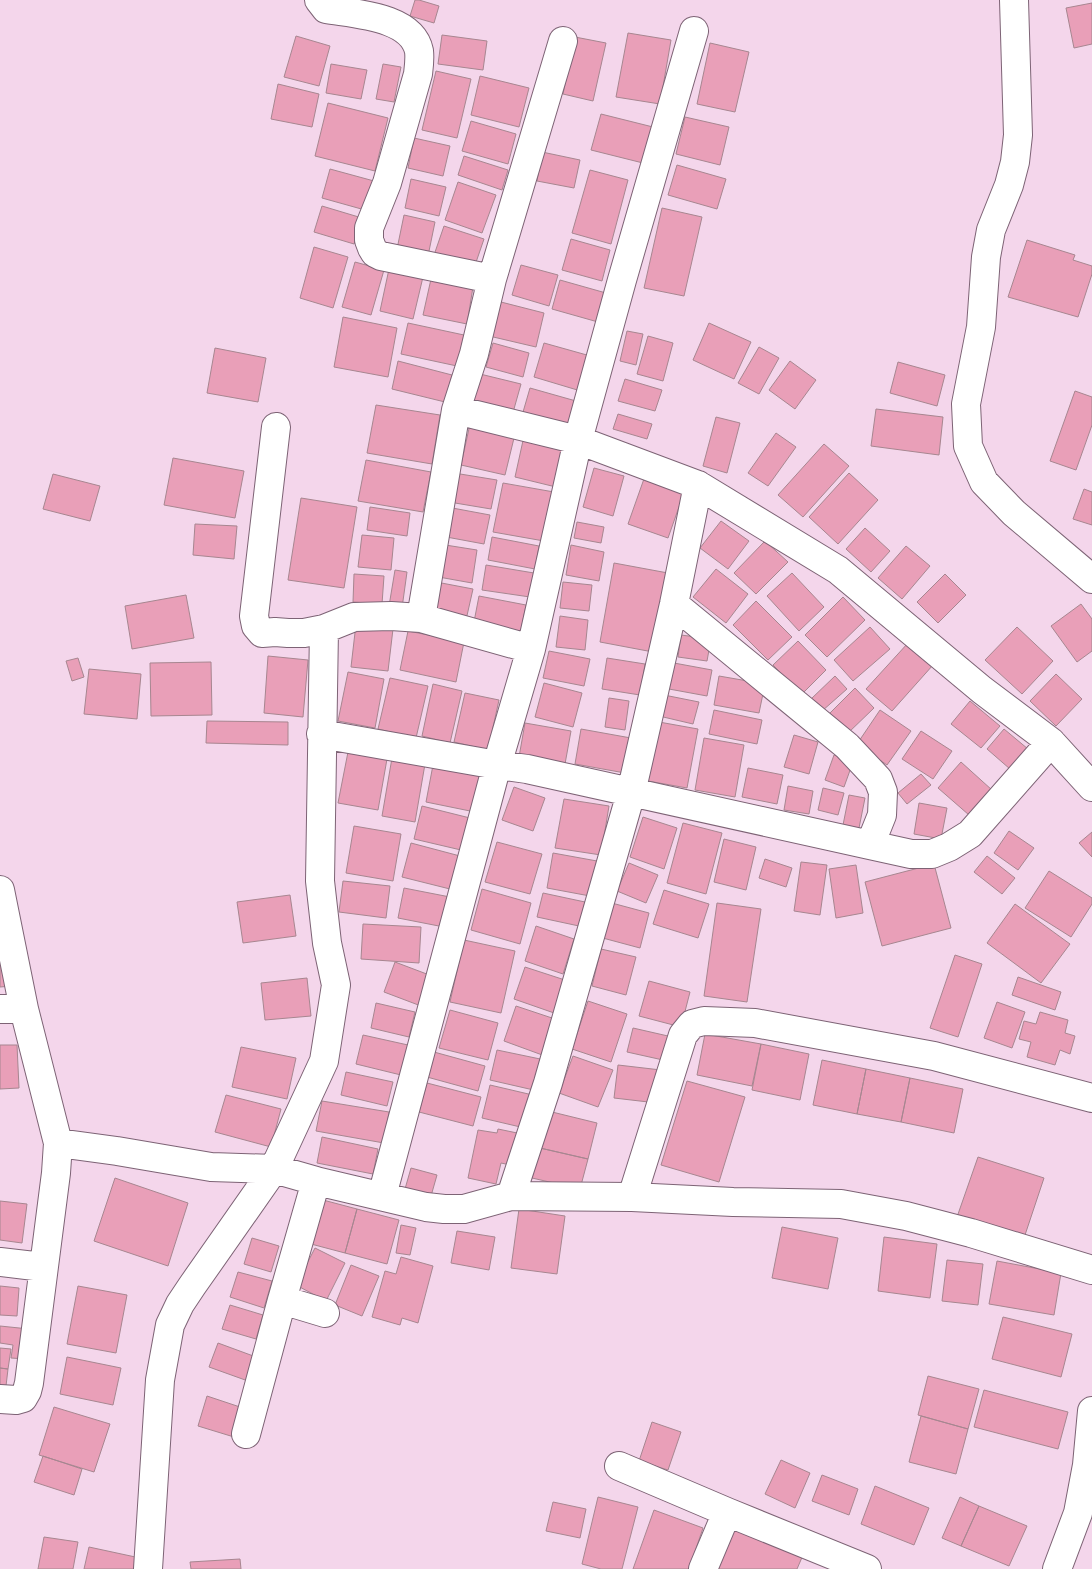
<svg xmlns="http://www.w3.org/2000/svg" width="1092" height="1569" font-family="Overpass,sans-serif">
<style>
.building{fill:#e99fb8;stroke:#a78690}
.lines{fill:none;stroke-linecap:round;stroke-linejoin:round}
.minor-casing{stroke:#7d6375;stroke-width:30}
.highway-casing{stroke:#7d6375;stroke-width:30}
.minor{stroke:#fff;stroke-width:28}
.highway{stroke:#fff;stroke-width:28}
</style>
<rect width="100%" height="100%" fill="#f4d6eb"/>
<path class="building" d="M415 0H419L439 6 434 23 410 16Z
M1092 3V44L1074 48 1066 8Z
M628 33 671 40 660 104 616 97Z
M442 35 487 41 483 70 438 64Z
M296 36 330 46 319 86 284 77Z
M575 37 606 43 593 101 563 94Z
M710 43 749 52 735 112 697 104Z
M331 64 367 70 361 99 326 93Z
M383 64 401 67 394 102 376 99Z
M436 71 471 79 457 138 422 130Z
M480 76 529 88 519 127 471 115Z
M278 84 319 94 312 127 271 119Z
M328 103 388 118 375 171 315 156Z
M601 114 657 128 647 164 591 150Z
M685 117 729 127 720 165 676 154Z
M471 121 516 134 508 164 462 151Z
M414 138 450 146 443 176 408 168Z
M542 152 580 160 574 188 537 181Z
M464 156 508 170 502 190 458 175Z
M677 165 726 179 717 209 668 195Z
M330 169 374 181 365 210 322 198Z
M590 170 628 180 611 244 572 233Z
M411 179 446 187 439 216 405 208Z
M458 182 496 195 482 233 445 220Z
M322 206 362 218 354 244 314 232Z
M662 208 702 217 684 296 644 288Z
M404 215 435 222 428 256 397 249Z
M444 226 484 239 473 271 433 258Z
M571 239 610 250 602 281 562 270Z
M1027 240 1075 255 1073 260 1092 266V274L1078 317 1008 297Z
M314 247 348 257 333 308 300 298Z
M355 262 384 270 371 315 342 307Z
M521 265 558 275 549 306 512 295Z
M389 269 423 277 413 319 380 311Z
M431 279 473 287 467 324 423 315Z
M560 280 606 293 598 322 552 309Z
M497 301 544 313 536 347 489 336Z
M343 317 397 328 388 377 334 367Z
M408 323 464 335 457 366 401 354Z
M709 323 751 342 734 379 693 360Z
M627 331 643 334 636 365 620 361Z
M648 336 673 343 663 381 637 374Z
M493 343 529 353 523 377 486 367Z
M544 343 594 357 584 392 534 377Z
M759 347 779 358 759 394 738 383Z
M215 348 266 358 258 402 207 393Z
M398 361 452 375 445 402 392 389Z
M790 361 816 380 795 409 769 390Z
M898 362 945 375 937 406 890 393Z
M480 374 521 384 512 416 472 406Z
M625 379 662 390 655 411 618 401Z
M530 388 576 401 568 432 521 419Z
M1075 391 1092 397V425L1076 470 1050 461Z
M376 405 440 415 432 464 367 453Z
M876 409 943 417 939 455 871 446Z
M618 414 652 424 647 439 613 429Z
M716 417 740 423 727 473 703 466Z
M470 424 515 434 505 475 461 465Z
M776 433 796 447 768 486 748 473Z
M524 436 566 446 556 487 515 477Z
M824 444 849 466 803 517 778 495Z
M173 458 244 471 235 518 164 505Z
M366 460 431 472 423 512 358 501Z
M594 468 624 476 613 516 583 507Z
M454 473 497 480 491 509 449 502Z
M849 473 878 500 838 544 809 517Z
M53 474 100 486 90 521 43 509Z
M645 476 685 490 668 538 628 524Z
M503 483 554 492 544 541 493 532Z
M1084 489 1092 492V525L1073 519Z
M301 498 357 507 344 588 288 580Z
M370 507 410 513 407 536 367 530Z
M447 507 490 515 484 544 441 536Z
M721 521 749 541 728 569 700 548Z
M577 522 604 527 601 543 574 538Z
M195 524 237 526 234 559 193 555Z
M865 528 890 551 871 572 846 549Z
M362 535 394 538 391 570 358 567Z
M492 537 539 546 535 569 488 560Z
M765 541 788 562 756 594 734 573Z
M439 544 477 550 472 583 433 576Z
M571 545 604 552 599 581 566 575Z
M906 546 930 566 902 599 878 578Z
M614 563 668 573 653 652 600 642Z
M486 565 534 573 530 597 482 590Z
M716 569 748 594 726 623 693 597Z
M395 570 407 572 402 608 389 606Z
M792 573 824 607 799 631 767 596Z
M354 574 384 576 382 604 353 602Z
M945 574 966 595 938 623 917 602Z
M431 581 473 589 466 620 425 612Z
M563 582 592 585 589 611 560 608Z
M186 595 194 638 132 649 125 606Z
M479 596 526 605 520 635 473 627Z
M843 597 865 620 827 657 805 635Z
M756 601 792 637 768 660 733 625Z
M1081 604 1092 619V651L1077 662 1051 626Z
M560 616 588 620 585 650 556 647Z
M356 624 393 629 388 671 351 667Z
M870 627 890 649 853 681 834 660Z
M1017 627 1053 661 1022 694 985 660Z
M408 631 464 642 456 682 400 670Z
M681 635 711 639 707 661 678 657Z
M798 641 826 670 802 694 773 665Z
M908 643 933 665 892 711 866 689Z
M549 651 590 659 584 686 543 678Z
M268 656 308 660 303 717 264 713Z
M78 658 84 677 72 681 66 661Z
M607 658 645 664 640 695 602 689Z
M211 662 212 715 151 716 150 663Z
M674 663 712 670 707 696 669 689Z
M89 669 141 674 137 719 84 714Z
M348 672 384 679 375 728 338 721Z
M1056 674 1082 699 1056 726 1030 701Z
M719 676 765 684 759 713 714 705Z
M835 676 847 689 822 711 811 699Z
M390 678 428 686 416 738 378 729Z
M544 683 582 693 573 727 535 717Z
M433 684 462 691 450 743 422 736Z
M855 688 874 708 847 734 828 715Z
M465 693 499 700 488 750 454 742Z
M664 695 699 702 693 724 659 716Z
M609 698 629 701 625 730 605 727Z
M970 701 1000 726 981 748 951 724Z
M714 710 762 720 757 744 709 734Z
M880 710 911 731 887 765 857 744Z
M207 721 288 722V745L206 743Z
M659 722 698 729 687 788 648 781Z
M525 723 571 731 565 764 519 757Z
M581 729 631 738 625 773 575 764Z
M1004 729 1028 749 1010 769 987 749Z
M921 731 952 751 933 779 902 759Z
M794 735 818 742 809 774 784 767Z
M704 738 744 745 735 797 695 790Z
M348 752 387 759 378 810 338 803Z
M834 755 853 762 844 787 825 780Z
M392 758 425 764 415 822 382 816Z
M961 762 992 790 969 815 938 788Z
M433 765 483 776 475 812 426 802Z
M748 768 783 775 777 804 742 797Z
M921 774 931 785 907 804 898 793Z
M788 786 813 791 809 814 784 810Z
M514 787 545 798 533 831 502 820Z
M823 788 844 793 838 815 818 810Z
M849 795 865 798 859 828 843 825Z
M564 799 609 806 601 855 555 848Z
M919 803 947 808 941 839 914 834Z
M422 806 470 818 461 850 414 839Z
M643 817 677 828 664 869 630 857Z
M683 823 722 833 706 894 667 883Z
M354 826 401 834 393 881 346 873Z
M1009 831 1034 848 1018 870 994 853Z
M1092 832V857L1079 843Z
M724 839 756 847 746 890 714 882Z
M497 842 542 854 530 894 485 882Z
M411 843 460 856 450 889 402 877Z
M553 853 597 861 590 896 547 888Z
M987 856 1015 878 1002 894 974 872Z
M765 859 792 868 786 887 759 878Z
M801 862 827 865 820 915 794 911Z
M629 863 658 875 646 903 617 891Z
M934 864 951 928 882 946 865 882Z
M856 865 863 913 836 918 829 869Z
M1049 871 1092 898V904L1071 937 1025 908Z
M343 881 390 886 386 918 339 912Z
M404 888 450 897 444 927 398 918Z
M482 889 531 903 520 944 471 930Z
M664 890 709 904 698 938 653 924Z
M543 893 585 902 579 926 537 917Z
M290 895 296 936 243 943 237 902Z
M608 902 649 913 640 948 599 937Z
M717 903 761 909 747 1002 704 996Z
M1015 904 1070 944 1041 983 987 943Z
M0 916 12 986 0 987Z
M363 924 421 927 419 963 361 959Z
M536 926 574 939 563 974 525 961Z
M464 940 515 951 501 1013 450 1002Z
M601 949 636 957 626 995 592 986Z
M955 955 982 964 958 1037 930 1028Z
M395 962 432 976 421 1006 384 992Z
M525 967 568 981 557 1014 514 999Z
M1018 977 1061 992 1055 1010 1012 995Z
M307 978 311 1016 265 1020 261 983Z
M649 981 690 992 681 1027 639 1016Z
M588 1001 627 1014 611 1062 572 1049Z
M997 1002 1025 1012 1012 1048 984 1038Z
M376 1003 415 1012 409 1037 371 1028Z
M516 1006 558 1020 545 1056 504 1041Z
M450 1010 498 1023 488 1060 439 1048Z
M1040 1012 1068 1020 1065 1033 1075 1036 1070 1054 1060 1050 1055 1065 1027 1057 1031 1042 1019 1039 1024 1021 1036 1024Z
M633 1028 668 1036 663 1060 627 1052Z
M705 1034 761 1044 752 1086 697 1075Z
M363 1035 408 1045 401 1075 356 1064Z
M761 1044 809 1054 800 1100 752 1090Z
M0 1045H17L19 1088 0 1089Z
M241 1047 296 1058 287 1099 232 1087Z
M497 1050 545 1060 538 1091 490 1080Z
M434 1052 485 1066 478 1091 427 1077Z
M573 1056 613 1070 598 1107 559 1093Z
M822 1060 866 1069 857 1114 813 1105Z
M618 1065 661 1070 657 1103 614 1098Z
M866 1069 910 1078 901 1122 857 1114Z
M346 1072 393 1082 387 1106 341 1095Z
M910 1078 963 1089 954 1133 901 1122Z
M687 1081 745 1097 719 1182 661 1165Z
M427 1083 481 1097 473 1126 419 1112Z
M490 1085 537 1096 529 1129 482 1118Z
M226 1095 281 1109 271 1147 215 1132Z
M322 1101 389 1112 384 1143 316 1131Z
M548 1111 597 1123 588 1159 540 1148Z
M498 1129 522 1134 515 1166 501 1163 496 1184 468 1178 478 1130 497 1133Z
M322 1137 378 1149 373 1174 317 1163Z
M540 1148 588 1159 580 1189 532 1178Z
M978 1157 1044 1178 1024 1238 957 1217Z
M411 1168 437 1175 429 1203 403 1196Z
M115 1178 188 1203 168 1266 94 1241Z
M323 1200 357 1209 345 1253 311 1244Z
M0 1201 27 1204 22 1243 0 1240Z
M357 1209 399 1220 387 1264 345 1253Z
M519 1209 565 1216 557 1274 511 1268Z
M401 1225 416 1228 410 1255 396 1253Z
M782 1227 838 1238 828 1289 772 1278Z
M457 1231 495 1237 489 1270 451 1263Z
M884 1237 937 1244 930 1298 878 1291Z
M252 1238 279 1246 271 1272 244 1264Z
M315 1248 345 1263 326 1301 296 1285Z
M401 1257 433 1266 418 1323 402 1318 400 1325 372 1317 385 1271 396 1274Z
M947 1260 983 1264 978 1305 942 1301Z
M997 1261 1061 1273 1054 1315 989 1304Z
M351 1265 379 1276 362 1316 335 1305Z
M238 1272 272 1281 264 1308 230 1297Z
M0 1286 19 1288 17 1316 0 1315Z
M78 1286 127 1295 116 1353 67 1344Z
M230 1305 263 1315 256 1339 222 1329Z
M1003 1317 1072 1334 1061 1377 992 1359Z
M0 1326 29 1329 26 1359 11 1358 13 1345 0 1343Z
M218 1343 256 1357 248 1381 209 1367Z
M0 1348 11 1349 8 1369 0 1368Z
M67 1357 121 1368 113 1405 60 1394Z
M0 1368 8 1369 6 1386 0 1385Z
M928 1376 979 1389 968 1429 918 1415Z
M984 1390 1068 1412 1058 1449 974 1427Z
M207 1396 243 1408 234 1437 198 1426Z
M54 1407 110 1424 94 1472 39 1455Z
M921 1416 968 1429 956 1474 909 1462Z
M652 1422 681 1432 668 1470 639 1461Z
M43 1456 82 1469 74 1495 34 1482Z
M781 1460 810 1473 795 1508 765 1494Z
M822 1475 858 1489 849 1515 812 1501Z
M875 1486 929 1508 914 1545 861 1524Z
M598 1497 638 1507 622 1569H601L582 1564Z
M960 1497 979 1506 961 1546 942 1538Z
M553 1502 586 1509 580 1538 546 1531Z
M979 1506 1027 1526 1009 1566 961 1546Z
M654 1510 703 1528 689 1569H633Z
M730 1524 803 1555 797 1569H711Z
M44 1537 78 1542 73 1569H38Z
M89 1547 140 1558 137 1569H84Z
M240 1559 241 1569H191L190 1562Z"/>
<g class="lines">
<defs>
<path id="minor" d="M319 0 326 9C354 14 412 16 419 51 420 59 419 66 418 74L387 183 369 228V240L372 248 375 253 381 256 492 279
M1014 0 1018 135 1015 162 1009 185 991 230 986 257 981 327 966 404 968 446 984 482 1014 513 1092 579
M456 410 578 440 698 485 838 570 982 690 1051 742 1092 787
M276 427 254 616 256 626 262 633 275 632 288 633H304L324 629 354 617 391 616 421 618 531 649
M674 604 847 746 878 779 883 792 882 815 870 845
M421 618 456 410 474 354 492 279 563 41
M321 734 497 765 527 769 870 845 911 854H932L949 847 970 834 1051 742
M0 890 24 1009
M0 1009H24L58 1143 117 1151 211 1167 274 1169 316 1181 426 1207 444 1209H464L511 1196 632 1197 733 1202 841 1204 906 1216 971 1233 1092 1270
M316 1181 282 1300 325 1313
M382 1196 497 765 531 649 578 440 622 280 694 31
M511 1196 548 1083 631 793 674 604 698 485
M632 1197 683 1035 692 1024 704 1021 755 1023 934 1056 1092 1098
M0 1262 43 1267
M0 1399 16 1400 23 1398 27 1391 29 1383 56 1173 58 1143
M246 1434 282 1300
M619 1466 727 1512 867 1569
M148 1569 160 1380 170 1325 180 1304 192 1286 274 1169 324 1061 336 985 327 943 320 881 324 629
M703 1569 727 1512"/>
<path id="highway" d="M1057 1569 1078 1513 1087 1465 1092 1411"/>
</defs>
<use href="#minor" class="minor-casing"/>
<use href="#highway" class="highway-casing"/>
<use href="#minor" class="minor"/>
<use href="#highway" class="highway"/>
</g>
</svg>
